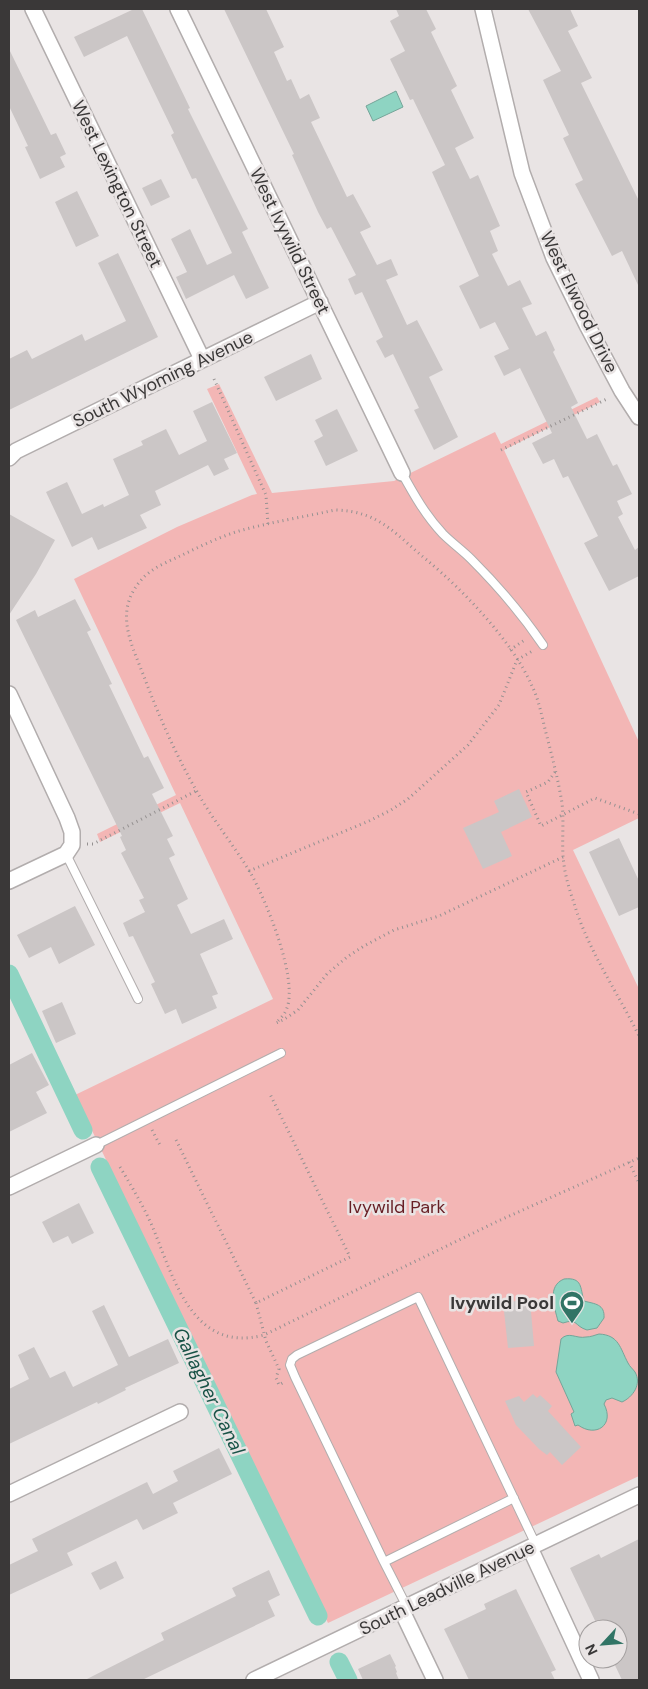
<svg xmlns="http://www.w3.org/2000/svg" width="648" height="1689" font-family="'DM Sans',sans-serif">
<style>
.green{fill:#f3b6b5}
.water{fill:#8ed4c2;stroke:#75a599}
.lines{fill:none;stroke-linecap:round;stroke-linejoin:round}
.canal{stroke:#8ed4c2;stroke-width:19}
.building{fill:#cbc6c6}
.service-casing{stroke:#b2adad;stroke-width:10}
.minor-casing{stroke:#b2adad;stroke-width:18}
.path{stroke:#959191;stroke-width:3;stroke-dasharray:1 4;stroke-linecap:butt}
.service{stroke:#fff;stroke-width:8}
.minor{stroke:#fff;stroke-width:15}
.labels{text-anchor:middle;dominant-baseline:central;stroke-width:5;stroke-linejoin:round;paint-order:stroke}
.street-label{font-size:18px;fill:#3a3838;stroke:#e9e4e4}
.park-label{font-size:18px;fill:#671e24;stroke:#e9e4e4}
.poi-label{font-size:18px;font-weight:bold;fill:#3a3838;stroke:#e9e4e4;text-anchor:end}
.water-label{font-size:19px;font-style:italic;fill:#195347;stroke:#e9e4e4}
</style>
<rect width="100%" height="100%" fill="#e9e4e4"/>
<path class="green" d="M219 384 272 493 394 481 495 432 501 444 597 397 600 402 504 450 639 742V818L573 850 639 989V1476L328 1623 75 1095 273 999 180 803 100 842 97 834 176 795 74 579 177 527 252 495 257 494 207 389Z"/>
<path class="water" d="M396 91 403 107 373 121 366 106Z
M564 1279C583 1277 580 1288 584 1301 595 1304 605 1304 604 1318L597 1328 587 1330C574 1326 578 1318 563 1323L558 1321C554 1306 547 1286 564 1279Z
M599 1334C619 1335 620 1348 628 1363 630 1367 633 1369 635 1372 642 1384 633 1397 622 1402L612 1398 606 1400 604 1404C615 1425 596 1438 578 1425L575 1426 571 1414 574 1412 556 1372 561 1339C569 1331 576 1339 586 1337 591 1337 595 1335 599 1334Z"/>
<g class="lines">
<path class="canal" d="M9 974 83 1130
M100 1167 318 1616
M339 1662 348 1680"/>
</g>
<path class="building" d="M134 9H142L190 108 188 109 248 229 242 232 269 288 246 299 234 275 186 299 176 277 187 272 171 239 190 229 207 265 232 253 196 178 192 179 171 135 174 133 127 36 84 57 74 37Z
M224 9H266L284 47 274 52 287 81 291 79 300 99 309 94 320 118 311 122 347 197 353 194 371 227 360 232 377 265 391 259 398 275 386 280 407 325 417 320 443 370 429 377 458 437 434 450 414 410 419 408 393 354 385 358 376 341 383 337 362 292 355 295 348 279 356 275 331 227 327 229 318 212 292 155 294 154Z
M396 9H426L436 29 431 32 457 86 451 90 474 138 455 148 470 179 478 175 500 226 490 231 498 251 492 254 508 286 520 280 532 304 522 308 536 336 546 331 555 350 553 352 578 403 571 407 587 439 597 434 613 466 617 464 632 494 617 501 623 514 618 517 635 550 639 547V576L609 591 584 543 598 536 568 476 563 478 554 459 543 464 532 443 552 433 520 368 504 376 494 356 509 349 495 322 480 329 459 286 479 276 432 172 445 165 413 99 410 100 390 59 405 51 390 21 399 16Z
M528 9H570L578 26 568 31 592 78 581 83 639 201V287L622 251 612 256 575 184 583 180 563 138 569 135 543 80 561 71Z
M9 49 51 135 56 133 66 154 60 157 65 167 40 179 25 147 28 146 9 106Z
M161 179 170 197 151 206 142 188Z
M77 191 99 236 76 247 55 202Z
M118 253 158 337 9 410V359L27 350 32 359 82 334 85 341 126 321 98 263Z
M311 354 322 379 276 401 264 377Z
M212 402 237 453 224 459 229 469 214 476 208 465 155 491 161 505 140 515 147 528 98 550 92 537 72 547 46 492 67 482 82 514 103 504 104 507 129 495 113 459 143 445 141 441 166 429 179 455 207 441 193 411Z
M337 409 358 451 326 466 314 441 323 436 315 420Z
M9 514 55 540 36 574 9 615Z
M75 599 91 630 87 632 112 684 109 685 144 758 148 756 164 788 152 794 173 836 167 839 175 855 169 858 188 899 177 905 191 934 224 919 233 939 200 954 218 994 212 996 217 1008 182 1024 176 1009 165 1014 151 984 155 982 133 936 129 937 123 923 145 912 139 900 144 898 121 853 126 850 120 837 122 836 16 620 35 610 38 617Z
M519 789 532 817 501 832 512 856 483 869 463 828 499 812 494 801Z
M619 838 639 881V907L619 916 589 852Z
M75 906 95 945 59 964 51 947 29 958 17 935Z
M62 1002 76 1034 56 1043 42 1011Z
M32 1053 49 1085 36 1092 47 1113 9 1132V1065Z
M79 1203 94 1233 72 1244 68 1236 53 1243 42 1222Z
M530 1300 534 1346 508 1348 503 1302Z
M104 1305 129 1357 168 1339 179 1363 125 1388 126 1390 98 1404 97 1402 9 1444V1389L29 1379 18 1355 34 1347 50 1378 65 1371 73 1387 118 1365 92 1311Z
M533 1394 537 1398 540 1395 552 1406 548 1411 581 1447 562 1465 550 1452 547 1455 539 1449 516 1425 505 1401 519 1396 524 1402Z
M219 1448 232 1474 173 1503 178 1513 143 1530 137 1519 67 1553 73 1565 9 1595V1565L38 1551 32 1539 147 1482 153 1494 178 1481 173 1471Z
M639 1539V1680H622L612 1659H618V1629H599L570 1568 599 1554 601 1558Z
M116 1561 124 1578 100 1590 91 1573Z
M269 1570 280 1595 268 1601 275 1616 142 1680H85L164 1640 161 1633 236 1596 232 1588Z
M516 1589 556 1670 551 1672 555 1680H469L444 1629 486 1609 484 1604Z
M390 1654 396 1666 395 1667 397 1672 396 1673 399 1680H363L358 1669Z"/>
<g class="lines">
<defs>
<path id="service" d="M402 473C414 495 426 516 443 534 452 543 462 550 471 559 497 585 522 614 543 645
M66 854 138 999
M96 1145 281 1053
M514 1498 384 1562 295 1377 290 1365 292 1359 297 1355 418 1297 536 1545
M384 1562 407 1607"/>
<path id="minor" d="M33 9 202 359
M178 9 402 473
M483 9 522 173 554 258 587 325 622 391 639 417
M9 458 16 451 320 302
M9 694 67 818 72 832V845L66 854 9 881
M9 1187 96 1145
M9 1494 180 1412
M530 1548 591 1680
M401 1609 435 1680
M254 1680 639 1495"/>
</defs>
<use href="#service" class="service-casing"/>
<use href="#minor" class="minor-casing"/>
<path class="path" d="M214 379 266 495 268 525
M501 450 609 398
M510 650 526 639
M555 772 548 782 526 792 541 826 595 798 639 814
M87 844H93L196 791
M563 857 439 916 394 930 364 946 347 957 327 974 298 1010 283 1020 276 1023C280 1019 285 1014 287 1008 298 978 266 900 250 872 233 844 212 819 196 790 175 753 158 714 143 674 130 641 114 610 142 579 152 568 167 562 180 556 199 547 219 537 239 531 271 522 304 517 335 510 380 511 396 535 428 561 464 591 513 642 532 686 539 700 542 717 546 733 552 756 558 779 562 803 564 820 562 838 563 856 564 870 568 886 573 900 587 949 617 991 639 1036
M249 871 369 821 391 810 408 799 468 745 499 705 517 660 534 650
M152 1130 161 1147
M176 1140 256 1303 350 1257 270 1094
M629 1162 639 1183
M120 1167C132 1187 144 1207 153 1228 174 1279 193 1354 264 1335L496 1222 639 1158
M256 1303 266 1341 279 1369 276 1378 279 1385 284 1382"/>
<use href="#service" class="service"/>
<use href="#minor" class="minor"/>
</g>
<defs>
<symbol id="stadium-pin" viewBox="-11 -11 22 30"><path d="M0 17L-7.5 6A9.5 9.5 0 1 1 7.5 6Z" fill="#317465" stroke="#e9e4e4"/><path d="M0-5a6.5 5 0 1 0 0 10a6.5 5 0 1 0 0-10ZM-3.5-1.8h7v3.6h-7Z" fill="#fff"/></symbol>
</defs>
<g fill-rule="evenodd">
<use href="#stadium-pin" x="558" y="1289" width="28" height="38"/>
</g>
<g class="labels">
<g class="street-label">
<text transform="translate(117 184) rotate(64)">West Lexington Street</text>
<text transform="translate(290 241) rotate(64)">West Ivywild Street</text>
<text transform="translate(579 302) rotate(64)">West Elwood Drive</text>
<text transform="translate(163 379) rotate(-26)">South Wyoming Avenue</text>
<text transform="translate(447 1588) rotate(-26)">South Leadville Avenue</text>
</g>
<g class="park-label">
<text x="397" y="1207">Ivywild Park</text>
</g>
<g class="poi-label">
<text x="554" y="1303">Ivywild Pool</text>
</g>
<g class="water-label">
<text transform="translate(209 1391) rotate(64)">Gallagher Canal</text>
</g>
</g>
<rect width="648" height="1689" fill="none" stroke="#3a3838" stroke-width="20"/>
<g transform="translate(603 1644) rotate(244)"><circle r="24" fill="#e9e4e4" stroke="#a39f9f"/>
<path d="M0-4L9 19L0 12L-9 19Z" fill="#317465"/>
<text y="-8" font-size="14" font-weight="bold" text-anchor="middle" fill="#3a3838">N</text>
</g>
</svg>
